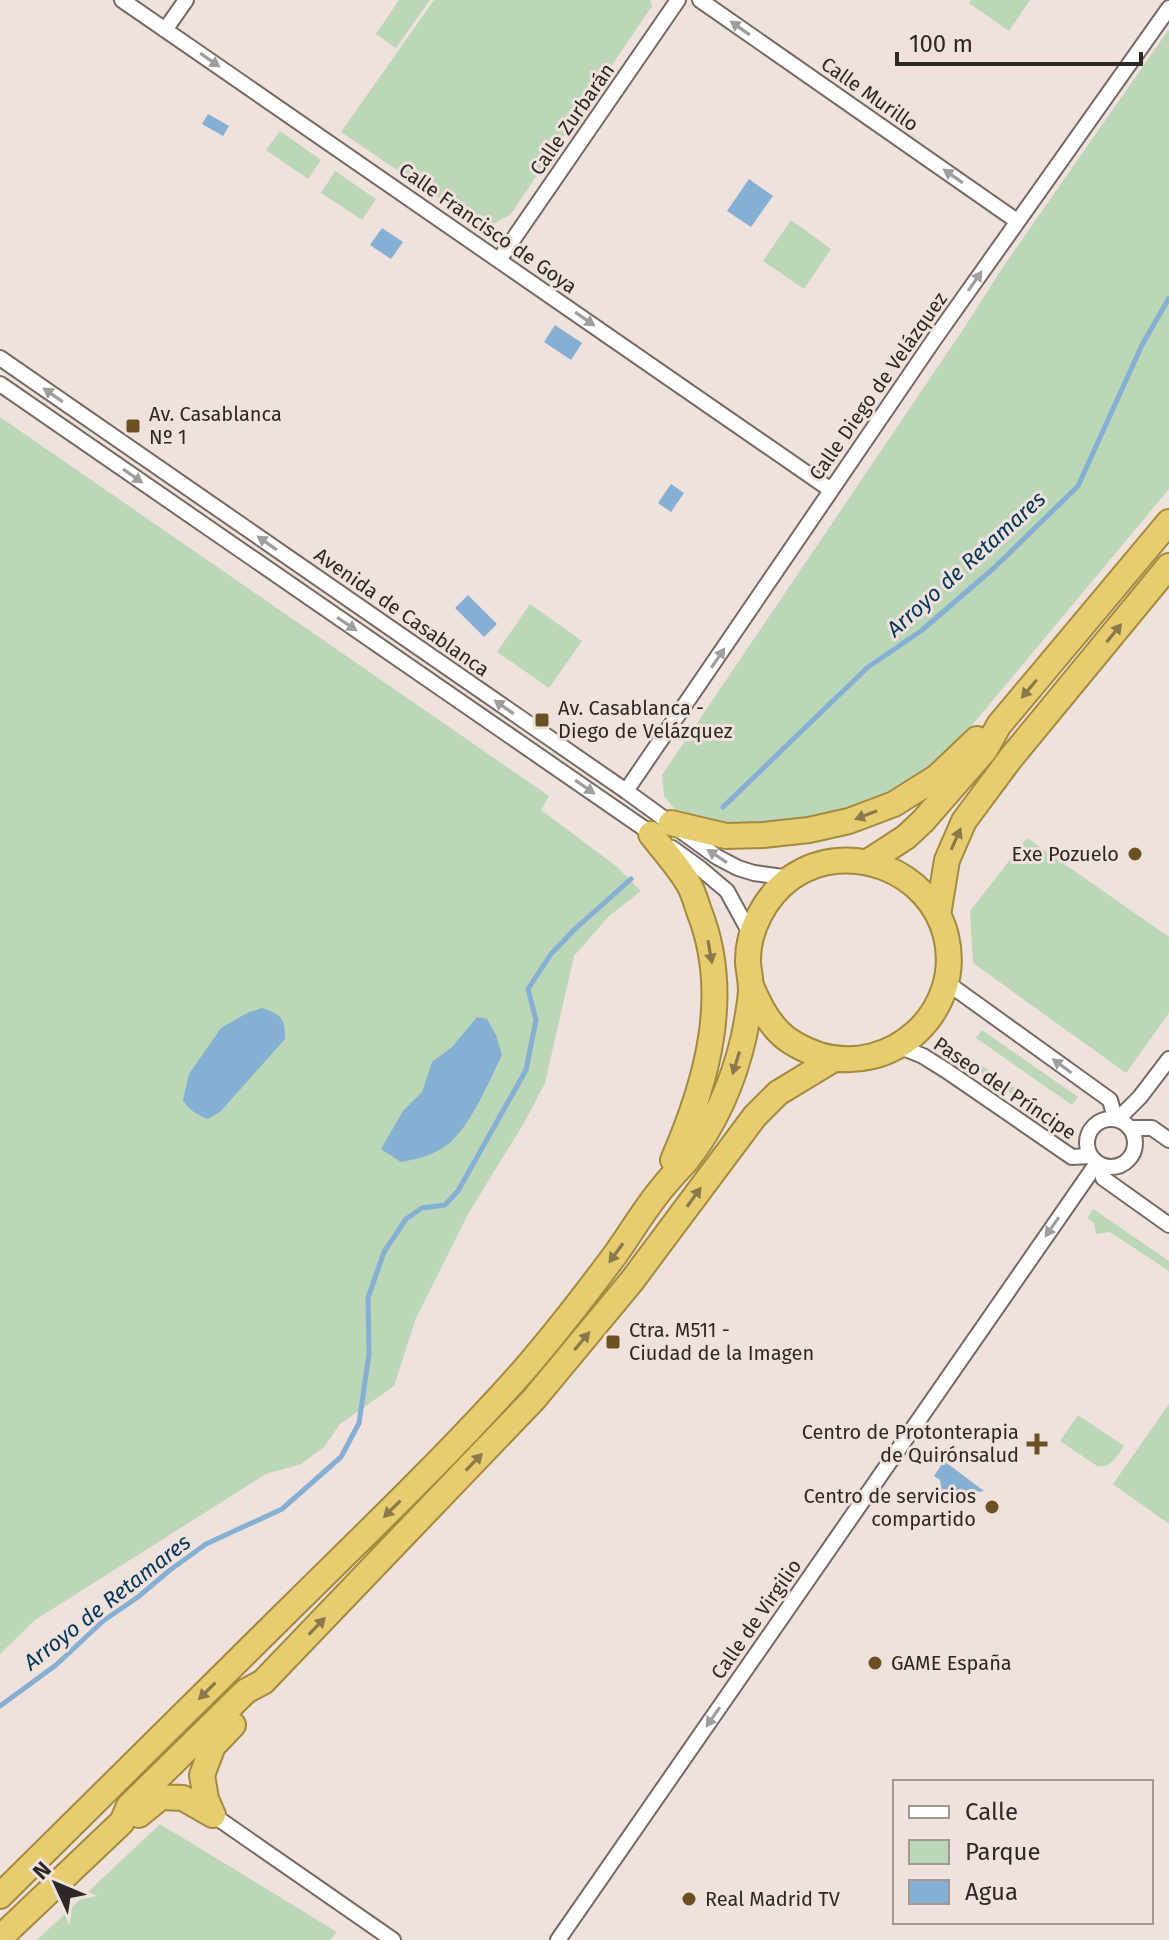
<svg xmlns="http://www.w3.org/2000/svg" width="1169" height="1940" font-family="'Fira Sans',sans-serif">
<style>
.green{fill:#bbd7b7}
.water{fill:#85afd3}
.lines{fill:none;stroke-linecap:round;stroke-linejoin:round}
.stream{stroke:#85afd3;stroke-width:5}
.minor-casing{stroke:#766a64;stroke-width:18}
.trunk-casing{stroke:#a28a3f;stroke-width:28}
.minor{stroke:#fff;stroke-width:14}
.trunk{stroke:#e7cc70;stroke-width:24}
.oneway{fill:#a09e9d}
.oneway2{fill:#8a7a4b}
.poi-dot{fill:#6b5022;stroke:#efe1db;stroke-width:3}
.labels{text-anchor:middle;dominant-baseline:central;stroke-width:6;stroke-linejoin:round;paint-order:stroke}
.street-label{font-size:20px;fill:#2d2826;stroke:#efe1db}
.poi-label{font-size:20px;fill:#2d2826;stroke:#efe1db;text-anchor:start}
.water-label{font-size:22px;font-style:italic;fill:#03375a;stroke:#efe1db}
</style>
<rect width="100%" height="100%" fill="#efe1db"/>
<path class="green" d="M399 0H430L396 48 376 34Z
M434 0H650L652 6 510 215 495 223 478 225 341 132Z
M971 0H1030L1009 31 969 3Z
M1169 29V489L948 754 922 775 890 796 845 813 736 829 681 817 664 796 662 775 964 328 1003 267Z
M280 131 321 160 308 179 266 150Z
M335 171 376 199 362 220 321 193Z
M791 220 831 249 804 289 763 261Z
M0 417 549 796 541 810 616 866 641 891 609 916 574 956 545 1083 524 1123 468 1214 416 1318 394 1386 340 1424 324 1447 301 1464 266 1474 35 1620 0 1654Z
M530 604 582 641 549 688 497 652Z
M1027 838 1169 937V1013L1126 1073 973 963 970 911Z
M982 1030 1078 1097 1072 1105 976 1038Z
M968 1056 1063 1121 1058 1127 965 1061Z
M1093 1209 1169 1261V1271L1110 1232 1096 1234 1094 1223 1087 1218Z
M1169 1404V1524L1113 1484Z
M1078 1415 1124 1446C1117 1456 1111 1469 1097 1466L1060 1441Z
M160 1824 337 1932 330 1940H37Z"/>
<path class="water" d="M208 114 229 126 223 136 202 124Z
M749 179 773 196 751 227 727 211Z
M382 228 403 242 391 259 370 245Z
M555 325 582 343 571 360 544 342Z
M671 484 684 493 671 512 658 503Z
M468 595 497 624 484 637 455 608Z
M262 1008C282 1015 285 1018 285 1039L220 1112 208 1119C197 1115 189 1110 183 1100L189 1074 221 1028 247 1013Z
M477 1017 487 1019 496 1035 502 1055C489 1081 470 1128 447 1145 433 1155 418 1159 401 1162L381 1149 403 1111 422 1092 432 1062 452 1047Z
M944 1461 984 1491 943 1498 940 1480 934 1476Z"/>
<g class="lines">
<path class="stream" d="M723 807 868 667 921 631 994 568 1078 486 1142 345 1169 298
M0 1706 56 1665 103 1621 138 1597 170 1570 206 1544 282 1509 341 1457 359 1423 369 1354 368 1298 384 1252 406 1219 422 1208 445 1205 458 1191 526 1070 536 1020 528 989 551 954 575 929 631 879"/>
<defs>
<path id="minor" d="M122 0 831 490
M700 0 1017 221
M165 30 186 0
M499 260 678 0
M0 358 626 791 717 857 738 868 754 873 790 878
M0 384 655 836
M626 791 933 341 1169 8
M672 848 701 869 727 891 751 935
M946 982 1110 1100 1115 1118
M898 1046 923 1056 947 1071 1072 1157 1090 1156
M1087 1143a24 24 0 1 1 48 0a24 24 0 1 1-48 0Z
M1118 1119 1140 1097 1169 1059
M1130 1128H1152L1169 1140
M1103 1166V1178L1169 1225
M213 1815 393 1940
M558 1940 1097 1163"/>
<path id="trunk" d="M671 823 726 836 763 835 809 830 849 821 894 804 937 777 977 739
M651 834C663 850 678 866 688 883 693 891 696 902 699 911 732 994 707 1082 673 1160
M869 861 906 837 923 821 985 750 999 725 1169 522
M938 915 947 860 964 821 1010 759 1169 566
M139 1815 161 1797 183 1798 213 1815
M213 1815 206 1799 202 1775 213 1746 233 1725
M0 1896C100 1797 200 1698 300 1599 376 1524 453 1450 524 1370 556 1333 586 1294 615 1255 631 1233 645 1208 663 1187 670 1178 679 1169 687 1160 715 1124 734 1080 744 1036 747 1021 750 1005 751 991 751 981 749 973 748 963 747 931 765 896 792 877 848 839 930 870 946 936 964 1011 892 1077 819 1055 805 1050 791 1044 780 1033 766 1019 759 1004 751 986
M0 1938 122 1822 129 1806 246 1691 263 1682 534 1399 631 1282 755 1116 778 1093 834 1059"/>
</defs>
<use href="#minor" class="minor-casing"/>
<use href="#trunk" class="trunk-casing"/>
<use href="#minor" class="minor"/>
<use href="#trunk" class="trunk"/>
</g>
<defs><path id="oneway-solid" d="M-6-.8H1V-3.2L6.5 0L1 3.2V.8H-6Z" transform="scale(2)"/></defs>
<g class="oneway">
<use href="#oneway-solid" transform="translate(740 28) rotate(-145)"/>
<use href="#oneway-solid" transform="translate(210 60) rotate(35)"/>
<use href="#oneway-solid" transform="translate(953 176) rotate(-145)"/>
<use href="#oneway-solid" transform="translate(975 281) rotate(-55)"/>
<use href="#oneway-solid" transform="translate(585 319) rotate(35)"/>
<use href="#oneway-solid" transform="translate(53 395) rotate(-145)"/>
<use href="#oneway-solid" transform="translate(133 476) rotate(35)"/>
<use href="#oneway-solid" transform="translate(267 543) rotate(-145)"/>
<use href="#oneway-solid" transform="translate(347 624) rotate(34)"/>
<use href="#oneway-solid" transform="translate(718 658) rotate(-56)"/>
<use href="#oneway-solid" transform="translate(504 707) rotate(-145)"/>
<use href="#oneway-solid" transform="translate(585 787) rotate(35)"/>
<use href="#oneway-solid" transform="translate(717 856) rotate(-147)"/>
<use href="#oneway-solid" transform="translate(1062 1066) rotate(-144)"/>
<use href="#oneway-solid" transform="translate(1052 1227) rotate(125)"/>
<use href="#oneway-solid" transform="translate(713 1717) rotate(125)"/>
</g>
<g class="oneway2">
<use href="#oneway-solid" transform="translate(1114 633) rotate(-51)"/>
<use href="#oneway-solid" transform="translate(1029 689) rotate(130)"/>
<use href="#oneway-solid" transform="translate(866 815) rotate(159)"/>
<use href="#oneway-solid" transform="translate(956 839) rotate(-66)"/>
<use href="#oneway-solid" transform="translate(710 952) rotate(80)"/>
<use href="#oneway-solid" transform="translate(736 1063) rotate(107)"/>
<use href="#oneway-solid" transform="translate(694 1197) rotate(-54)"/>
<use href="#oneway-solid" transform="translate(616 1253) rotate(126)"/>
<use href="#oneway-solid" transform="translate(582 1341) rotate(-50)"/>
<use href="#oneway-solid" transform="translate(474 1462) rotate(-46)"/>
<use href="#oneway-solid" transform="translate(392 1509) rotate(135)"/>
<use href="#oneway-solid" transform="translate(317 1626) rotate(-46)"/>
<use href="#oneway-solid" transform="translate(207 1691) rotate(135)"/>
</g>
<g class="poi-dot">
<rect x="125" y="418" width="16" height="16" rx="4"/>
<rect x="534" y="712" width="16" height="16" rx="4"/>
<circle cx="1135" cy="854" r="8"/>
<rect x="605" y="1334" width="16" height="16" rx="4"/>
<path d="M1033 1432h8v8h8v8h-8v8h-8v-8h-8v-8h8z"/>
<circle cx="992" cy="1507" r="8"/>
<circle cx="875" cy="1663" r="8"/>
<circle cx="689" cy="1899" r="8"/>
</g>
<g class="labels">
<g class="street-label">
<text transform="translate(870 94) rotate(35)">Calle Murillo</text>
<text transform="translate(572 119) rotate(-55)">Calle Zurbarán</text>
<text transform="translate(488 228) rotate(35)">Calle Francisco de Goya</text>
<text transform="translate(878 386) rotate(-55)">Calle Diego de Velázquez</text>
<text transform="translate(402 612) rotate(35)">Avenida de Casablanca</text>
<text transform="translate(1005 1088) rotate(34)">Paseo del Príncipe</text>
<text transform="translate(756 1619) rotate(-55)">Calle de Virgilio</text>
</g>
<g class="poi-label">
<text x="149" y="414">Av. Casablanca<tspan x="149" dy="23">Nº 1</tspan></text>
<text x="558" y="708">Av. Casablanca -<tspan x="558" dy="23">Diego de Velázquez</tspan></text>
<text x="1119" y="854" text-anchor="end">Exe Pozuelo</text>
<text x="629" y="1330">Ctra. M511 -<tspan x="629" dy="23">Ciudad de la Imagen</tspan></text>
<text x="1019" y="1432" text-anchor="end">Centro de Protonterapia<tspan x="1019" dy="23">de Quirónsalud</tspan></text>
<text x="976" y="1496" text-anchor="end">Centro de servicios<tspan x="976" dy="23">compartido</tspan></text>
<text x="891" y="1663">GAME España</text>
<text x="705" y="1899">Real Madrid TV</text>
</g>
<g class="water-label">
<text transform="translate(966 564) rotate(-42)">Arroyo de Retamares</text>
<text transform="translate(107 1602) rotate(-38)">Arroyo de Retamares</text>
</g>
</g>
<rect x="893" y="1780" width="260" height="144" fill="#efe1db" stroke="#a19793" stroke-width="2"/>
<rect x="909" y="1806" width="40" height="12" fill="#ffffff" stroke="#a19793" stroke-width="2"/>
<text x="965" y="1820" font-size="24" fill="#2d2826">Calle</text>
<rect x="909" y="1840" width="40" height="24" fill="#bbd7b7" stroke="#a19793" stroke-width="2"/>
<text x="965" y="1860" font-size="24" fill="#2d2826">Parque</text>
<rect x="909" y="1880" width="40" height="24" fill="#85afd3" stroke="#a19793" stroke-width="2"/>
<text x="965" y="1900" font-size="24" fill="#2d2826">Agua</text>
<g transform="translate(56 1884) rotate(314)" stroke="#efe1db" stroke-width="6" paint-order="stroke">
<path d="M0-6L14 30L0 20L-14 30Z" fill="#2d2826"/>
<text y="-12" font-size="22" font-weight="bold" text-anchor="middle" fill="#2d2826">N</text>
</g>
<path d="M897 52v12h244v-12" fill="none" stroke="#2d2826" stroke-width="4"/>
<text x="909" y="52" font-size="24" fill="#2d2826" stroke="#efe1db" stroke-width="6" paint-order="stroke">100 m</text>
</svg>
